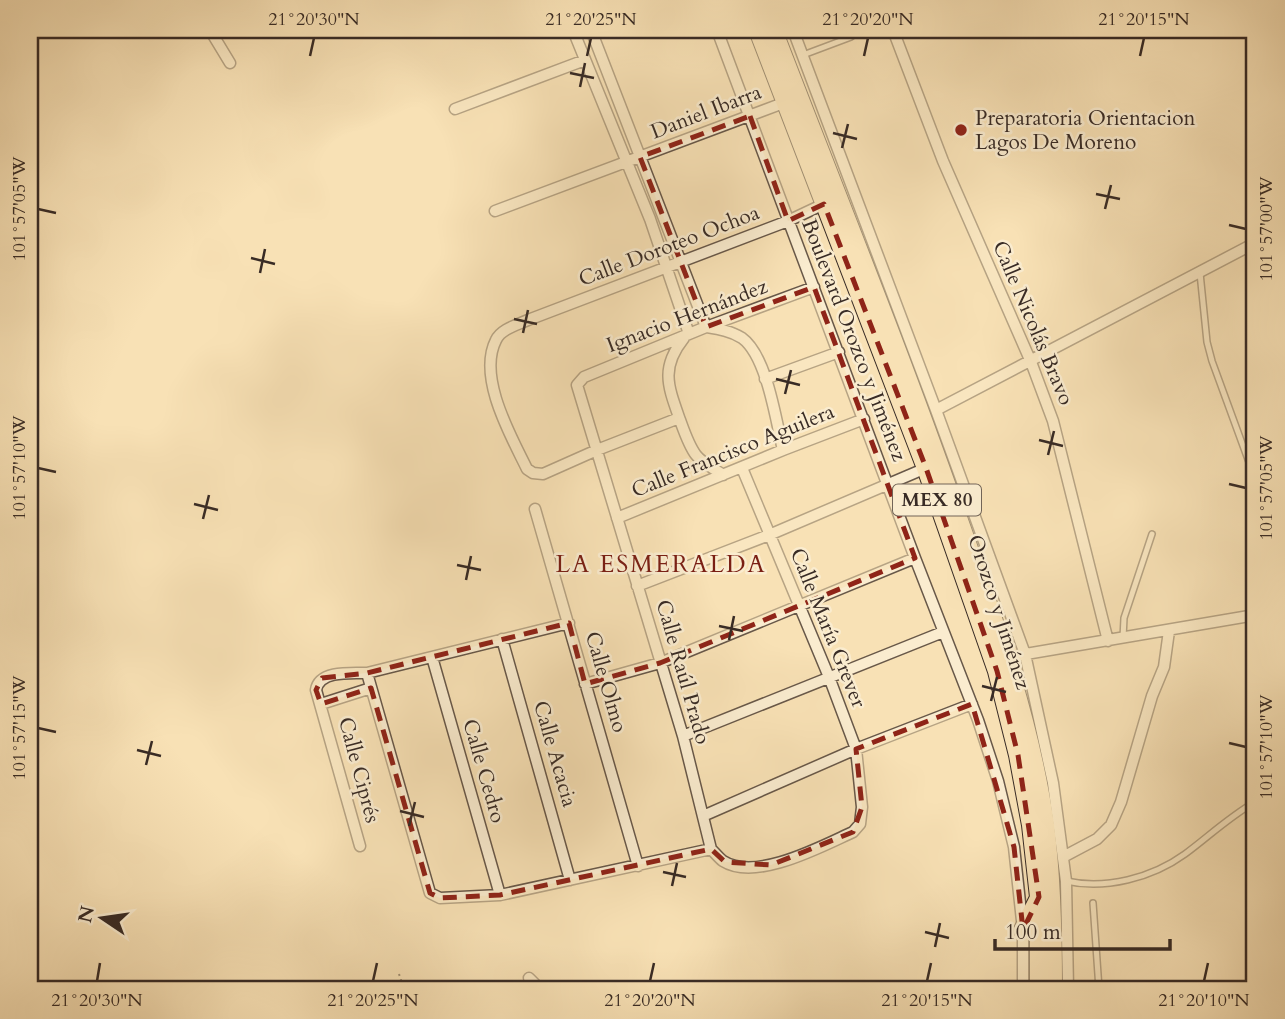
<svg xmlns="http://www.w3.org/2000/svg" width="1285" height="1019" font-family="Cardo,serif">
<style>
.lines{fill:none;stroke-linecap:round;stroke-linejoin:round}
.service-casing{stroke:#685849;stroke-width:8}
.minor-casing{stroke:#685849;stroke-width:13}
.trunk-casing{stroke:#382b25;stroke-width:20}
.path{stroke:#382b25;stroke-width:2;stroke-dasharray:2 3.5;stroke-linecap:butt}
.service{stroke:#faeccf;stroke-width:5}
.minor{stroke:#faeccf;stroke-width:10}
.trunk{stroke:#f8e1b5;stroke-width:18}
.marked{fill:none;stroke:#8f2418;stroke-width:5;stroke-dasharray:14 9;stroke-linejoin:round}
.ticks{fill:none;stroke:#382b25;stroke-width:2.5}
.poi-dot{fill:#8f2418;stroke:#faeccf;stroke-width:2.5}
.labels{text-anchor:middle;dominant-baseline:central;stroke-width:5;stroke-linejoin:round;paint-order:stroke}
.shield{fill:#faeccf;stroke:#726558;stroke-width:2}
.shield-label{font-size:19px;font-weight:bold;fill:#382b25}
.street-label{font-size:21px;fill:#382b25;stroke:#faeccf}
.poi-label{font-size:21px;fill:#382b25;stroke:#faeccf;text-anchor:start}
.quarter-label{font-size:24px;letter-spacing:2px;fill:#7a1f14;stroke:#faeccf}
.neatline{fill:none;stroke:#382b25;stroke-width:2.5}
.ticks-label{font-size:18px;text-anchor:middle;fill:#382b25}
</style>
<rect width="100%" height="100%" fill="#f8e1b5"/>
<filter id="stains"><feTurbulence type="fractalNoise" baseFrequency=".00286" numOctaves="4"/><feColorMatrix values="0 0 0 0 .2 0 0 0 0 .09 0 0 0 0 .02 0 0 0 .5 -.17"/></filter>
<radialGradient id="worn" r=".72"><stop offset=".6" stop-color="#630" stop-opacity="0"/><stop offset="1" stop-color="#630" stop-opacity=".3"/></radialGradient>
<g class="lines">
<defs>
<path id="service" d="M803 55 851 37
M1200 273 1207 342 1212 361 1250 465
M1123 638 1124 618 1152 534
M1066 881C1105 890 1152 878 1185 854 1208 837 1229 817 1255 802
M1093 903 1099 989"/>
<path id="minor" d="M210 30 230 63
M573 30 650 219 689 334
M591 30 706 327C718 329 731 331 742 338 767 356 776 421 783 450
M717 30 915 558 978 720 998 781 1014 847 1023 930V989
M793 30 936 410 1025 654 1053 783 1066 881 1068 989
M893 30 943 161 1031 362 1053 421 1108 641
M455 109 585 60
M495 211 786 102
M684 338C660 368 668 386 680 420 684 431 689 446 696 455 702 463 715 469 723 475
M765 379 839 352
M936 410 1255 243
M679 418 597 450 543 474 533 473 527 469C511 436 477 377 496 340 501 329 517 325 528 320L788 221 824 204
M535 509 638 866
M617 518 783 450 864 419
M637 586 769 535 926 468
M502 639 570 880
M1020 655 1255 615
M432 657 500 895
M367 673 430 893 440 898 500 895 711 849
M585 684 660 663 915 558
M321 704 371 688
M683 736 943 632
M703 816 856 749 972 704
M360 846 316 690C319 670 352 673 367 673L569 623
M711 849 683 736 577 385 584 377 706 327 814 287
M711 849C715 853 719 858 723 861 756 882 822 846 853 832L860 824 862 807 856 749 829 677 742 468
M1063 857 1097 839 1111 825 1121 802 1152 696 1164 667 1169 631
M529 978 540 989"/>
<path id="trunk" d="M758 30 926 468 997 671 1018 755 1031 825 1039 897V989
M773 30C835 191 900 352 957 515 993 617 1030 718 1045 825 1052 880 1053 934 1053 989
M1023 930 1038 900"/>
</defs>
<use href="#service" class="service-casing"/>
<use href="#minor" class="minor-casing"/>
<use href="#trunk" class="trunk-casing"/>
<path class="path" d="M399 974 404 989"/>
<use href="#service" class="service"/>
<use href="#minor" class="minor"/>
<use href="#trunk" class="trunk"/>
</g>
<path d="M0 0H1285V1019H0ZM750 116 788 221 824 204 926 468 997 671 1018 755 1039 897 1023 930 1014 847 972 704 856 749 862 807 853 832 771 865 725 862 711 849 500 895 440 898 430 893 371 688 321 704 316 690 322 678 367 673 569 623 585 684 660 663 915 558 814 287 706 327 640 157Z" fill="#f8e1b5" fill-opacity=".55" fill-rule="evenodd"/>
<path class="marked" d="M750 116 788 221 824 204 926 468 997 671 1018 755 1039 897 1023 930 1014 847 972 704 856 749 862 807 853 832 771 865 725 862 711 849 500 895 440 898 430 893 371 688 321 704 316 690 322 678 367 673 569 623 585 684 660 663 915 558 814 287 706 327 640 157Z"/>
<path class="ticks" d="M310 56 314 38M587 56 591 38M864 56 868 38M1140 56 1144 38M570 73 594 78M580 87 585 63M833 133 857 139M842 148 848 124M1096 194 1120 199M38 209 56 213M1105 209 1111 185M1229 225 1246 229M251 258 275 264M260 273 265 249M514 319 537 324M523 333 528 310M776 379 800 385M785 394 791 370M1039 440 1063 446M1048 455 1054 431M38 468 56 472M1229 484 1246 488M194 504 218 510M203 519 209 495M457 565 481 570M466 580 471 556M719 626 743 631M729 640 734 616M982 686 1006 692M991 701 997 677M38 728 56 732M1229 743 1246 747M137 750 161 756M146 765 152 741M400 811 424 817M409 826 415 802M663 872 686 877M672 886 677 863M925 932 949 938M935 947 940 923M97 981 100 963M373 981 377 963M650 981 654 963M927 981 931 963M1204 981 1208 963"/>
<circle class="poi-dot" cx="961" cy="130" r="7"/>
<g class="labels">
<rect class="shield" x="893" y="484.5" width="88" height="31" rx="5"/>
<g class="shield-label">
<text x="937" y="500">MEX 80</text>
</g>
<g class="street-label">
<text transform="translate(706 112) rotate(-21)">Daniel Ibarra</text>
<text transform="translate(669 246) rotate(-21)">Calle Doroteo Ochoa</text>
<text transform="translate(687 316) rotate(-21)">Ignacio Hernández</text>
<text transform="translate(1033 323) rotate(67)">Calle Nicolás Bravo</text>
<text transform="translate(854 340) rotate(69)">Boulevard Orozco y Jiménez</text>
<text transform="translate(733 451) rotate(-22)">Calle Francisco Aguilera</text>
<text transform="translate(999 612) rotate(72)">Orozco y Jiménez</text>
<text transform="translate(828 628) rotate(68)">Calle María Grever</text>
<text transform="translate(683 672) rotate(74)">Calle Raúl Prado</text>
<text transform="translate(606 682) rotate(74)">Calle Olmo</text>
<text transform="translate(555 754) rotate(74)">Calle Acacia</text>
<text transform="translate(359 770) rotate(75)">Calle Ciprés</text>
<text transform="translate(484 771) rotate(74)">Calle Cedro</text>
</g>
<g class="poi-label">
<text x="975" y="118">Preparatoria Orientacion<tspan x="975" dy="24">Lagos De Moreno</tspan></text>
</g>
<g class="quarter-label">
<text x="661" y="564">LA ESMERALDA</text>
</g>
</g>
<rect width="1285" height="1019" fill="none" stroke="#f8e1b5" stroke-width="77"/>
<g transform="translate(102 918) rotate(283)" stroke="#faeccf" stroke-width="5" paint-order="stroke">
<path d="M0-5L12 26L0 18L-12 26Z" fill="#382b25"/>
<text y="-10" font-size="19" font-weight="bold" text-anchor="middle" fill="#382b25">N</text>
</g>
<path d="M995 939v10h175v-10" fill="none" stroke="#382b25" stroke-width="3.5"/>
<text x="1005" y="939" font-size="21" fill="#382b25" stroke="#faeccf" stroke-width="5" paint-order="stroke">100 m</text>
<rect x="38" y="38" width="1208" height="943" class="neatline"/>
<g class="ticks-label">
<text x="314" y="25">21°20'30"N</text>
<text x="591" y="25">21°20'25"N</text>
<text x="868" y="25">21°20'20"N</text>
<text x="1144" y="25">21°20'15"N</text>
<text transform="translate(19 209) rotate(-90)" y="6">101°57'05"W</text>
<text transform="translate(1266 229) rotate(-90)" y="6">101°57'00"W</text>
<text transform="translate(19 468) rotate(-90)" y="6">101°57'10"W</text>
<text transform="translate(1266 488) rotate(-90)" y="6">101°57'05"W</text>
<text transform="translate(19 728) rotate(-90)" y="6">101°57'15"W</text>
<text transform="translate(1266 747) rotate(-90)" y="6">101°57'10"W</text>
<text x="97" y="1006">21°20'30"N</text>
<text x="373" y="1006">21°20'25"N</text>
<text x="650" y="1006">21°20'20"N</text>
<text x="927" y="1006">21°20'15"N</text>
<text x="1204" y="1006">21°20'10"N</text>
</g>
<rect width="100%" height="100%" filter="url(#stains)"/>
<rect width="100%" height="100%" fill="url(#worn)"/>
</svg>
